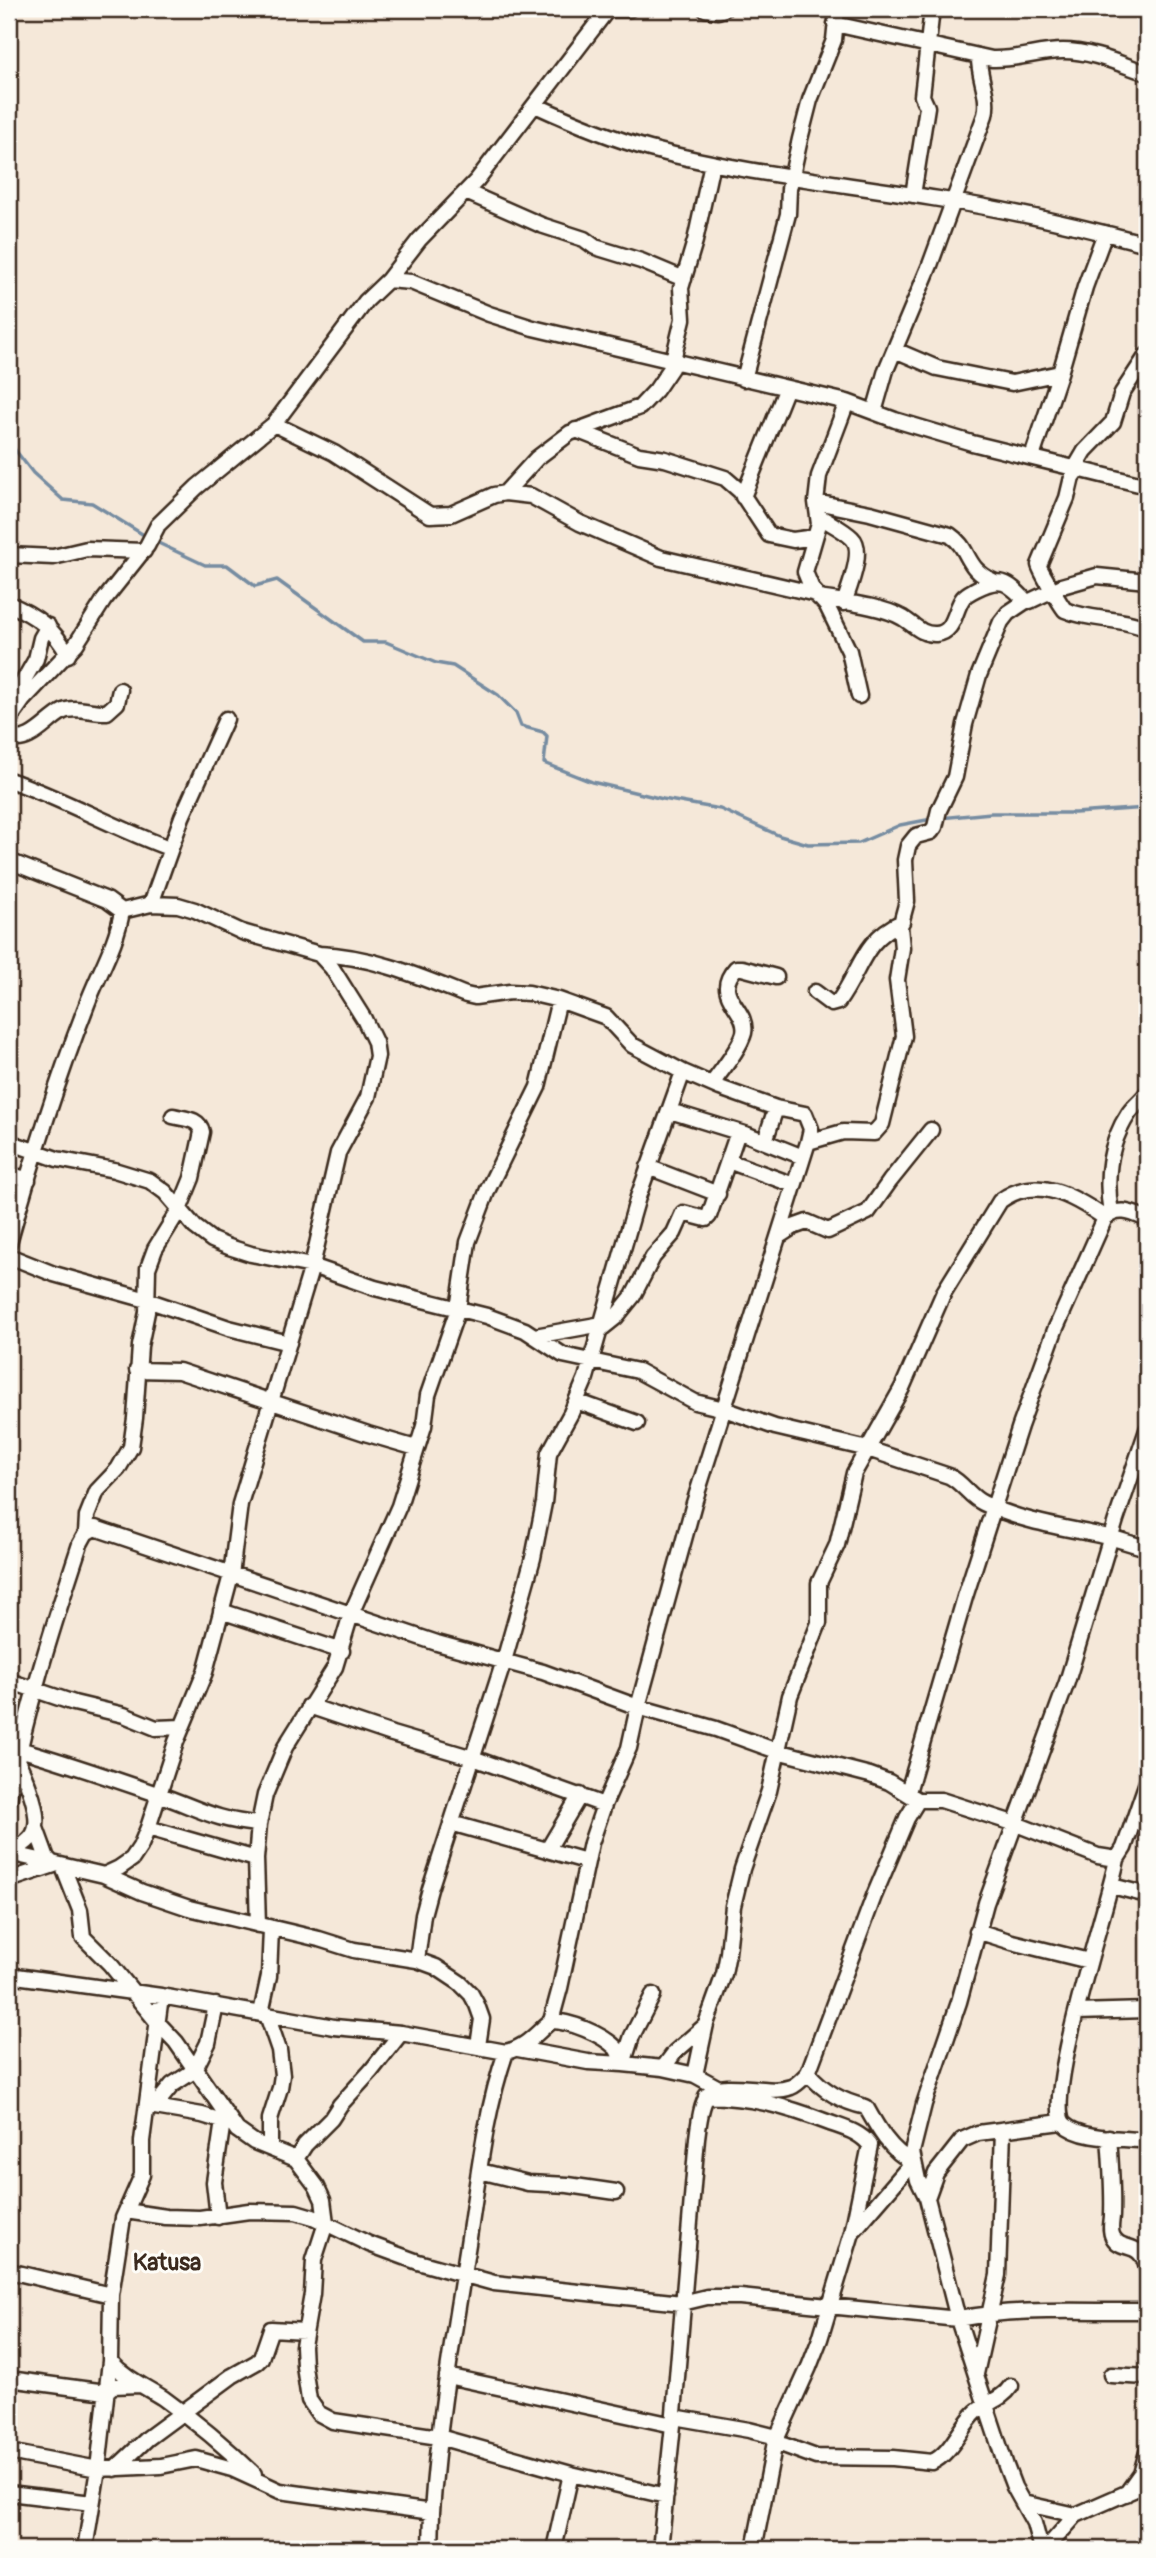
<svg xmlns="http://www.w3.org/2000/svg" width="1156" height="2558" font-family="Pangolin,sans-serif">
<style>
.lines{fill:none;stroke-linecap:round;stroke-linejoin:round}
.stream{stroke:#768ca1;stroke-width:3.5}
.minor-casing{stroke:#3b2a1e;stroke-width:19}
.minor{stroke:#fdfcf7;stroke-width:14}
.labels{text-anchor:middle;dominant-baseline:central;stroke-width:6;stroke-linejoin:round;paint-order:stroke}
.quarter-label{font-size:24px;font-weight:bold;fill:#3b2a1e;stroke:#fdfcf7}
</style>
<rect width="100%" height="100%" fill="#f5e8d9"/>
<filter id="ink" filterUnits="userSpaceOnUse"><feTurbulence type="fractalNoise" baseFrequency=".0143" numOctaves="2"/><feDisplacementMap in="SourceGraphic" scale="14" xChannelSelector="R" yChannelSelector="G"/><feConvolveMatrix kernelMatrix="1 2 1 2 8 2 1 2 1" color-interpolation-filters="sRGB"/></filter>
<g filter="url(#ink)">
<g class="lines">
<path class="stream" d="M9 442 33 473 63 500 92 503 147 537
M154 541 205 565H227L255 586 277 580 363 642H386L436 663 453 666 498 695 516 713 521 726 543 732 547 736 544 763 592 782 663 799 720 809 780 836 808 844 859 843 900 825 932 819
M940 818 991 813H1075L1147 808"/>
<defs>
<path id="minor" d="M615 9H629
M705 9 718 11 724 9
M835 24 992 59C1016 60 1039 51 1063 51 1092 51 1120 64 1147 73
M535 105C572 122 610 138 650 149 745 174 842 183 939 199 1009 210 1079 226 1147 244
M466 192 541 225 584 239 595 247 641 261 684 279
M913 195 927 107 922 96 932 9
M388 280 411 282 489 314 533 328 847 402 895 420 972 443 1147 486
M895 350 937 368 1012 383 1060 373
M744 379 788 214 789 189 800 139 810 100 834 40 837 9
M847 402 819 476 816 502 819 524 805 572 812 589 827 606 849 651 859 696
M874 412 886 370 930 265 985 115C990 95 978 77 979 56
M274 424 334 453 430 515 451 514 494 495 505 493 531 496 580 523 661 558 816 594
M576 430 639 455 665 459 725 478 740 491 769 535 793 540 815 537
M1032 457 1060 373 1085 287 1105 233
M1075 468 1085 451 1113 422 1122 393 1147 355
M1078 469 1072 477 1067 498 1039 565C1039 569 1062 607 1065 610 1091 621 1121 617 1147 629
M505 493 537 458 570 433 640 407 656 390 671 368 683 319 681 288 695 241 712 163
M743 497 786 390
M816 502 870 513 950 535C971 549 964 568 993 581
M819 516C829 523 843 529 852 538 865 550 849 588 844 603
M9 555 53 557 87 549 144 551
M819 598C843 602 883 606 903 618 914 625 922 635 936 634 955 633 954 610 963 598 967 593 971 592 976 589 1001 576 1008 582 1026 601H1030L1062 586 1097 576 1147 581
M9 604C35 615 55 629 68 655
M9 706 36 659 41 638 48 626
M9 720 23 700 76 644 104 600 147 546 158 525 197 487 274 424 366 301 388 280 419 240 477 180 608 9
M9 737C29 746 46 721 62 712 74 705 93 713 107 712L117 703 120 690
M9 780C64 799 114 828 169 848
M9 861 107 900 122 911C117 944 97 976 86 1007 56 1084 31 1164 9 1243
M151 904 182 817 226 719
M319 954C372 956 418 976 466 995L475 997 510 992 529 993 559 1000 606 1017 632 1045 683 1072 720 1088 776 1108 805 1114 811 1129 808 1142 694 1503 638 1707 629 1748 604 1805 591 1843 560 1988 551 2021
M815 992 831 1004 838 1002C861 971 862 940 902 922
M712 1084C721 1071 740 1048 744 1033 749 1008 710 996 736 968H742L776 977
M670 1111 748 1135 803 1157
M765 1141 776 1108
M9 1142 57 1159 114 1170 150 1181 165 1192 195 1227 212 1240 229 1247 251 1254 312 1266 375 1288 487 1316 525 1330 563 1355 638 1371 695 1402 724 1409 775 1427 868 1449 949 1476C963 1483 970 1497 983 1503 1020 1521 1060 1527 1099 1535 1116 1538 1131 1544 1147 1548
M808 1142 843 1132 874 1133 882 1124 904 1036 897 980 902 948 900 927 907 901 905 860 908 846 916 836 931 832 935 827 939 810 955 777 965 724 979 675 1001 622 1008 613 1026 601
M728 1161 794 1185
M648 1167 718 1194
M9 1174 28 1180
M1111 1213C1105 1179 1109 1143 1129 1113 1134 1106 1142 1100 1147 1093
M779 1236 793 1227 807 1222 828 1231 868 1212 890 1181 931 1130
M9 1256 54 1274 147 1300 229 1328 289 1343
M601 1329 616 1317 633 1296 653 1257 674 1233 683 1213 706 1219 709 1216 738 1132
M535 1336 602 1324
M137 1370 179 1371 368 1434 416 1448
M576 1401 637 1423
M86 1533 87 1516 97 1491 118 1469 131 1447 135 1418 140 1346 147 1312 148 1268 155 1249 179 1210 192 1178 202 1132C199 1118 184 1119 173 1116
M221 1611 342 1651
M9 1681 74 1703 124 1715 156 1728 182 1727
M309 1706 392 1734 473 1758 604 1805
M9 1746C58 1760 108 1777 157 1794 196 1807 215 1821 259 1824
M908 1792 965 1597 1020 1426 1055 1330 1105 1218C1119 1206 1132 1213 1147 1219
M9 1800C25 1713 52 1629 80 1544L86 1533 95 1528 437 1643 543 1672 638 1707 716 1729 777 1751 870 1775 889 1782 918 1800
M451 1823 586 1861
M148 1828 256 1859
M548 1849 580 1795
M9 1853 104 1875 142 1892 189 1908 319 1939 354 1950 417 1960 436 1967 460 1983 471 1994 477 2005 482 2019 478 2046
M11 1853C18 1848 28 1843 33 1835 44 1818 25 1776 17 1760
M1117 1859C1110 1899 1042 2101 1064 2124 1080 2140 1126 2138 1147 2141
M63 1867 80 1910 83 1937 110 1964 158 2023 176 2042 237 2130 254 2142 296 2159 317 2187 323 2200 326 2223 314 2260 312 2294 303 2346 304 2366 309 2400 318 2413 333 2421 439 2437 571 2474 666 2496
M104 1875 119 1868 132 1859 140 1847 148 1828 176 1742 205 1672 231 1575 240 1504 312 1266 338 1153 368 1097 377 1056 375 1042 364 1019 332 968 319 954 242 932 195 910 178 905 151 904 122 911
M9 1880 54 1865 47 1858 36 1828
M1112 1886 1147 1895
M258 1925 256 1859 259 1824 265 1795 285 1747 335 1667 351 1614 399 1506 424 1426 428 1395 458 1309 468 1242 488 1189 538 1087 559 1000
M977 1931 1012 1942 1089 1961
M417 1960 423 1915 430 1889 504 1661 533 1558 544 1503 549 1453 571 1413 586 1378 638 1197 683 1072
M9 1975 161 1996 334 2027 401 2033 506 2052C527 2047 536 2033 551 2021 570 2021 602 2034 616 2048 619 2052 621 2059 623 2064L663 2068 695 2075
M1077 2012 1147 2010
M261 2013 269 1976 271 1929
M267 2015 279 2050 282 2075 280 2088 270 2119V2148
M518 2049 588 2062 623 2064 632 2036 653 1995
M663 2068 675 2052 706 2025
M808 2073C823 2091 843 2102 866 2107 877 2127 891 2152 913 2162L855 2229
M717 2087 695 2075 706 2024 724 1974 728 1953 733 1906 742 1869 769 1791 790 1696 819 1623V1583L837 1545 854 1473 902 1388 944 1292 1000 1201C1036 1174 1074 1196 1105 1218
M706 2096C752 2097 785 2106 827 2122 843 2128 859 2131 870 2145L852 2233 820 2339 809 2367 775 2442 754 2549
M149 2106 202 2115 232 2124
M155 2106 172 2085 189 2074 198 2063 208 2043 216 2005
M1109 2137C1111 2163 1113 2189 1112 2215 1112 2222 1109 2230 1113 2237 1122 2253 1140 2239 1147 2268
M296 2159 305 2145 331 2119 340 2105 371 2071 401 2033
M480 2171 528 2183 568 2185 616 2192
M927 2198 936 2173 962 2140 978 2133 1061 2122
M126 2211 166 2217 200 2218 249 2211 296 2212 313 2217 369 2244 418 2262 494 2283 682 2303 707 2297H740L958 2319C1020 2307 1084 2312 1147 2311
M218 2217 214 2182 223 2121
M9 2271 111 2295
M110 2361C125 2378 144 2386 163 2398 195 2421 226 2447 254 2474
M976 2374 998 2275 1003 2130
M1111 2375 1147 2377
M447 2376 673 2425
M9 2379 106 2392 113 2386 139 2385
M674 2417 749 2430 777 2437
M775 2442 816 2457 893 2458 932 2462C952 2453 960 2427 976 2412 987 2402 1002 2400 1011 2386
M9 2452 98 2469 161 2466 196 2459 232 2469 280 2491 432 2512C438 2422 454 2333 468 2244 478 2180 485 2112 506 2052
M115 2469 148 2438 232 2376 257 2362 261 2358 271 2329 305 2331
M9 2493 92 2503
M1126 2494 1141 2473 1147 2452
M1023 2503 1076 2515
M85 2549 98 2469 110 2361 111 2295 123 2218 142 2175V2141L161 1996
M431 2549 432 2512
M554 2549 571 2474
M660 2549 673 2425 697 2138C704 2081 710 2085 763 2089 771 2090 783 2090 791 2087 797 2085 803 2078 808 2073L874 1896 907 1818 918 1800H941L1016 1824 1098 1856 1117 1859 1124 1848 1147 1782
M1041 2549 1034 2523 1014 2487 1006 2466 976 2375 958 2319 927 2198 918 2180 912 2152 924 2104 959 2002 986 1903 1067 1682 1116 1520 1147 1430
M1046 2549 1076 2515 1147 2484"/>
</defs>
<use href="#minor" class="minor-casing"/>
<use href="#minor" class="minor"/>
</g>
</g>
<g class="labels">
<g class="quarter-label">
<text x="167" y="2262">Katusa</text>
</g>
</g>
<rect width="1156" height="2558" fill="none" stroke="#fdfcf7" stroke-width="35"/>
<rect x="18" y="18" width="1121" height="2523" fill="none" stroke="#3b2a1e" stroke-width="2.5" filter="url(#ink)"/>
</svg>
